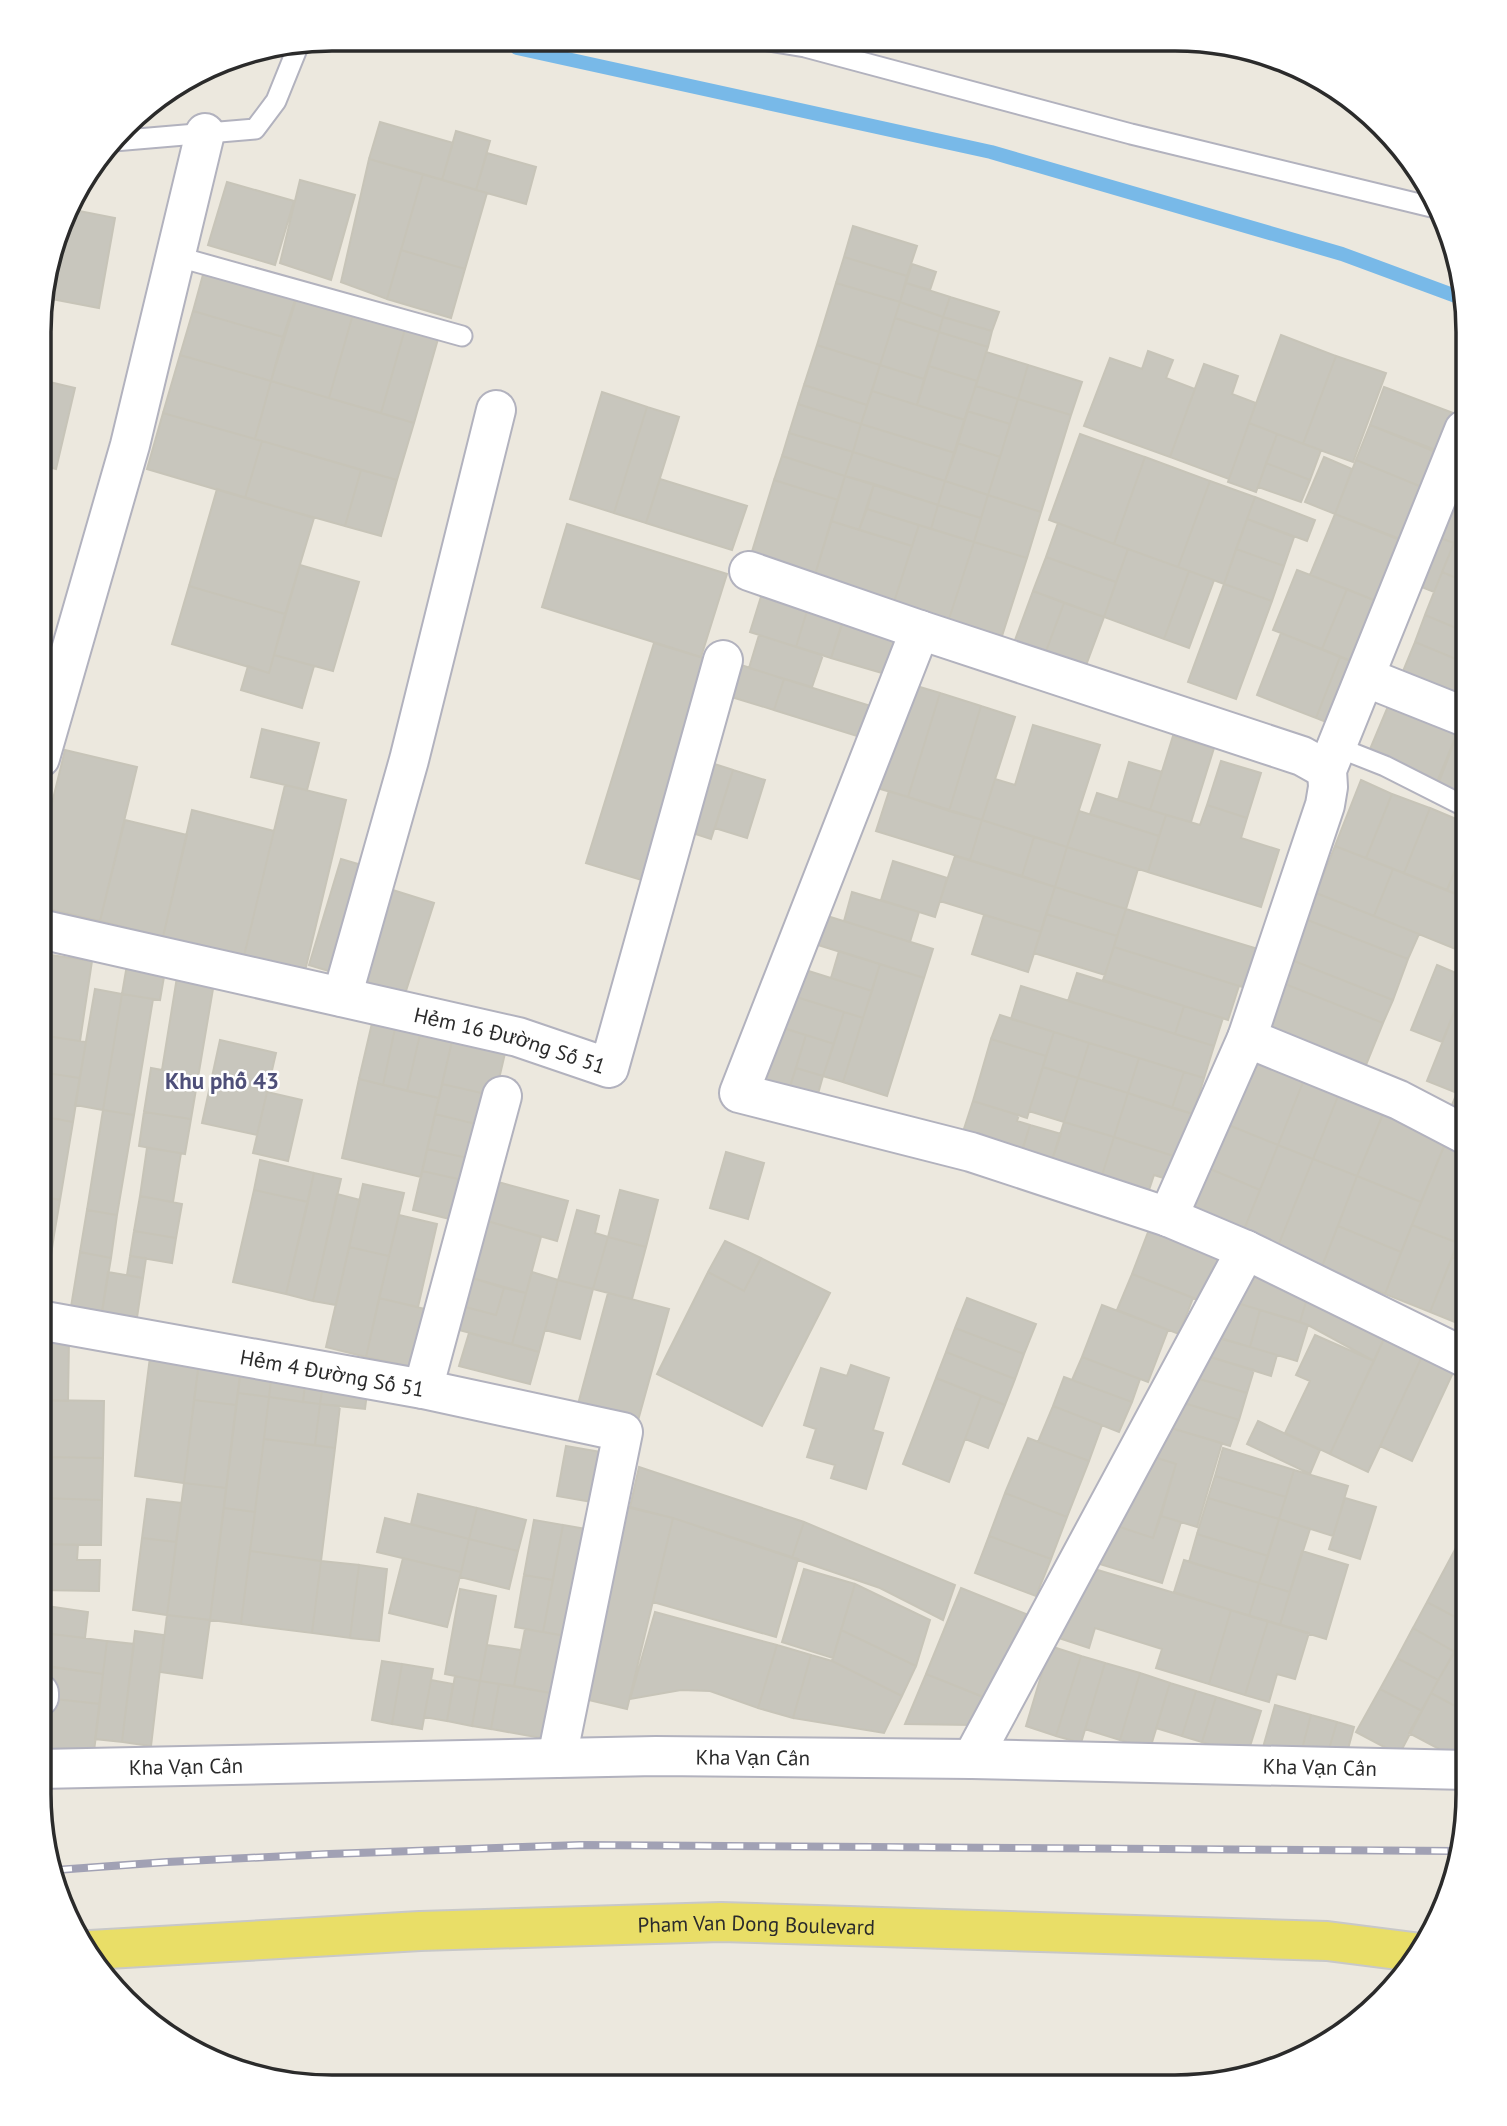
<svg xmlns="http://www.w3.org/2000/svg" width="1507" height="2126" font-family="'PT Sans',sans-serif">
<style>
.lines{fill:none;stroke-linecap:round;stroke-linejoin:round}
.stream{stroke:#78b9e8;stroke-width:14}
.building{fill:#c8c6bd;stroke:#c7c4b8;stroke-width:2}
.lane-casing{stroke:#b2b2be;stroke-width:23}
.street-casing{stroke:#b2b2be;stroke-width:42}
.primary-casing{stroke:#c8c8c8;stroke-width:42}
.lane{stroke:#fff;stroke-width:19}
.street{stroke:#fff;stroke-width:38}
.primary{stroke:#e9de67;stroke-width:38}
.rail-casing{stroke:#a1a1b4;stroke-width:8}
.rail{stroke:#fff;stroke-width:5;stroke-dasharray:16;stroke-linecap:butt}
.labels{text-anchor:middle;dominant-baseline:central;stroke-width:5;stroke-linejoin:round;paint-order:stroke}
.street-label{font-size:21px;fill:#2b2b2b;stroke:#fff}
.neighbourhood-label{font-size:23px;font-weight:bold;fill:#4e4f79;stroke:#fff}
.rim{fill:none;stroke:#2b2b2b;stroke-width:3.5}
</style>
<rect width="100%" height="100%" fill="#ece8de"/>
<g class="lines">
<path class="stream" d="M517 48 991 152 1342 254 1461 298"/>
</g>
<path class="building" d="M380 122 453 143 442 180 369 159Z
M456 131 490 141 476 190 442 180Z
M487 153 536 167 526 204 476 190Z
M369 159 423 174 387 299 341 282Z
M423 174 487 193 465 269 401 250Z
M300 180 355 195 331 280 280 263Z
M227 182 294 201 275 265 208 245Z
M69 209 115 218 99 308 41 297Z
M853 226 917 246 907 276 844 257Z
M401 250 465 269 451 318 387 299Z
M844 257 907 276 900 302 836 283Z
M912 264 936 272 930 290 906 283Z
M204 271 296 297 283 337 193 311Z
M836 283 900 302 880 365 817 345Z
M906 283 950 297 943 317 900 302Z
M297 297 353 314 329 398 271 381Z
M950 297 999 312 992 331 943 317Z
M900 302 943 317 939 332 895 318Z
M193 311 283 337 271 381 180 355Z
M353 314 405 329 381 413 329 398Z
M943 317 992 331 988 347 939 332Z
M895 318 939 332 924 379 880 365Z
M405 329 438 339 414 423 381 413Z
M939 332 988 347 977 381 929 366Z
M1281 335 1336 356 1303 444 1249 423Z
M817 345 880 365 867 405 804 385Z
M1148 351 1173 360 1166 378 1195 389 1170 457 1084 426 1110 358 1142 369Z
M986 352 1028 365 1018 399 976 386Z
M180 355 271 381 255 439 163 413Z
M1336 356 1386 373 1353 462 1303 444Z
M1204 364 1238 376 1232 394 1256 403 1229 479 1170 457Z
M880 365 924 379 917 405 872 391Z
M1028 365 1082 382 1071 415 1018 399Z
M929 366 977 381 965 420 917 405Z
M41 380 75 388 56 469 41 465Z
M271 381 414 423 397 480 255 439Z
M804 385 867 405 861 424 798 404Z
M976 386 1018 399 1010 424 967 411Z
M1384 387 1464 417 1449 455 1370 425Z
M872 391 965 420 955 453 861 424Z
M602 392 647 407 614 513 570 499Z
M1018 399 1071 415 1041 512 988 495Z
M798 404 861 424 853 452 789 433Z
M647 407 679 417 646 523 614 513Z
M967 411 1010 424 1000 457 957 443Z
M163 413 262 441 245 498 147 469Z
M1249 423 1277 434 1256 492 1228 482Z
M861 424 955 453 945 481 853 452Z
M1370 425 1448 457 1434 492 1356 460Z
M789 433 853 452 845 476 782 456Z
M1080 434 1145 457 1114 544 1049 520Z
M1277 434 1321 450 1310 480 1266 463Z
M262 441 361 470 345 526 245 498Z
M957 443 1000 457 988 495 945 481Z
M853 452 945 481 938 505 845 476Z
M782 456 845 476 838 500 774 480Z
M1145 457 1210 481 1178 567 1114 544Z
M1324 457 1352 469 1335 514 1305 502Z
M1356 460 1434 492 1413 544 1335 514Z
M1266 463 1310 480 1301 502 1258 487Z
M361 470 397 480 381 536 345 526Z
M1453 474 1468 480V508L1454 543 1429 534Z
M845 476 874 484 859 530 831 521Z
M660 479 747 506 732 550 646 523Z
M774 480 838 500 814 578 750 558Z
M945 481 988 495 981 518 938 505Z
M1210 481 1255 497 1224 584 1178 567Z
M874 484 938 505 931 529 867 509Z
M217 489 314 518 285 614 189 586Z
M988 495 1041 512 1027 558 974 542Z
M1255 497 1315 520 1307 541 1247 519Z
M938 505 981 518 974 542 931 529Z
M867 509 919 525 912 546 859 530Z
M1467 511H1468V549L1454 543Z
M1335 514 1410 544 1386 605 1310 575Z
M1247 519 1294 537 1284 566 1236 549Z
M831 521 912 546 894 602 814 578Z
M1058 523 1128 549 1116 582 1046 557Z
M567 524 727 574 701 657 542 607Z
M919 525 974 542 949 619 894 602Z
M1429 534 1454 543 1434 592 1409 582Z
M974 542 1027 558 1002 636 949 619Z
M1454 543 1468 549V583L1442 572Z
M1128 549 1189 571 1164 639 1104 617Z
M1236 549 1284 566 1272 601 1224 584Z
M1046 557 1116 582 1104 617 1033 591Z
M300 565 359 582 333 671 274 655Z
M1297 570 1347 589 1322 649 1273 630Z
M1189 571 1214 580 1189 648 1164 639Z
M1442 572 1468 583V633L1425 615Z
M1224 584 1272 601 1236 699 1188 682Z
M189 586 285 614 269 673 172 644Z
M764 587 810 601 796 647 750 632Z
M1347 589 1386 605 1361 665 1322 649Z
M1033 591 1064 603 1042 662 1011 651Z
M810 601 846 613 831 658 796 647Z
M1064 603 1104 617 1082 676 1042 662Z
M1425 615 1468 633V664L1415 642Z
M842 623 910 644 899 678 831 658Z
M1281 633 1340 657 1316 718 1257 695Z
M759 635 823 655 812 687 749 668Z
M1415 642 1468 664V709L1399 681Z
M654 643 713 661 645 881 586 863Z
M274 655 314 666 302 708 241 690 248 666 269 673Z
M1340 657 1361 665 1336 726 1316 718Z
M735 663 784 679 774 710 725 695Z
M784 679 880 709 870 740 774 710Z
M903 682 940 693 908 797 870 786Z
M1394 692 1463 719 1437 782 1368 754Z
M940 693 981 706 949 811 908 797Z
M981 706 1015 717 982 820 949 811Z
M1463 719 1468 721V803L1436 790Z
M1033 725 1100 745 1067 847 982 820 995 779 1015 785Z
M262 729 319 743 307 790 251 777Z
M1173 736 1214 748 1191 822 1150 810Z
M65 750 137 767 100 921 40 907V852Z
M696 758 733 770 711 839 674 827Z
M1221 761 1261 773 1247 818 1207 805Z
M1129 762 1162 772 1150 810 1118 800Z
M733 770 765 780 747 838 715 828Z
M1361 780 1392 794 1366 858 1335 846Z
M285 785 346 800 305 971 244 956Z
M889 791 982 820 970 860 876 831Z
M1097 793 1166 815 1159 836 1090 814Z
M1392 794 1430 808 1404 873 1366 858Z
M1207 805 1247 818 1241 838 1279 850 1261 907 1148 872 1166 815 1200 825Z
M1430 808 1468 824V839L1447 890 1404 873Z
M192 810 274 831 244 956 163 937Z
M1079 811 1159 836 1148 872 1067 847Z
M125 820 187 835 163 937 100 921Z
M982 820 1034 837 1022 876 970 860Z
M1034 837 1067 847 1055 887 1022 876Z
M1468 839V899L1447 890Z
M1335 846 1393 869 1374 916 1316 893Z
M1067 847 1138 869 1126 909 1055 887Z
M955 856 1055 887 1041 932 940 901Z
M341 859 375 869 342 975 309 965Z
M893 861 947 878 935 917 881 900Z
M1393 869 1468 899V954L1374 916Z
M380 886 434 903 405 994 352 977Z
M1055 887 1126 909 1117 936 1046 914Z
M852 892 919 912 910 942 844 921Z
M1316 893 1419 934 1408 959 1305 919Z
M1126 909 1261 950 1249 989 1114 947Z
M1046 914 1117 936 1105 975 1034 953Z
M824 915 933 949 924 978 815 944Z
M984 915 1041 932 1028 972 972 954Z
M1305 919 1408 959 1393 1000 1289 959Z
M1114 947 1239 986 1228 1020 1103 980Z
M839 951 880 964 872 991 831 978Z
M44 954 92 961 80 1041 40 1035V980Z
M128 959 166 965 160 1000 122 994Z
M1289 959 1393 1000 1383 1023 1280 982Z
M880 964 924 978 887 1096 843 1082Z
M1437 965 1468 978 1442 1042 1411 1030Z
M799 968 872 991 863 1018 790 995Z
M178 971 215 977 191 1119 144 1112 151 1068 162 1070Z
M1077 973 1184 1006 1175 1034 1068 1001Z
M1468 978V1065L1457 1093 1427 1081Z
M1280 982 1383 1023 1366 1065 1263 1024Z
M1021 986 1214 1046 1204 1078 1011 1019Z
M95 989 122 994 103 1110 75 1105Z
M122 994 153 999 134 1115 103 1110Z
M790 995 844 1012 834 1044 780 1027Z
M1184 1006 1223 1018 1214 1046 1175 1034Z
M844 1012 863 1018 843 1082 823 1076Z
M1000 1015 1054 1032 1046 1056 991 1039Z
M373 1019 396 1024 383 1085 359 1079Z
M396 1024 421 1030 407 1091 383 1085Z
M780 1027 806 1035 788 1093 762 1085Z
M421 1030 453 1037 439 1098 407 1091Z
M1054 1032 1089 1043 1078 1078 1043 1067Z
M40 1035 86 1042 80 1078 40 1072Z
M806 1035 834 1044 823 1076 796 1068Z
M453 1037 506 1049 495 1096 442 1084Z
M991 1039 1046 1056 1027 1118 973 1101Z
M220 1040 276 1053 257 1135 202 1123Z
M1089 1043 1139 1058 1128 1093 1078 1078Z
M1139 1058 1184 1072 1172 1108 1128 1093Z
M1251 1061 1303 1082 1278 1145 1226 1124Z
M1468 1065V1097L1457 1093Z
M1043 1067 1078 1078 1064 1122 1029 1111Z
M796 1068 823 1076 816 1101 788 1093Z
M40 1072 80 1078 73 1122 40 1116Z
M1184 1072 1204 1078 1193 1114 1172 1108Z
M1078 1078 1128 1093 1114 1137 1064 1122Z
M359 1079 439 1098 421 1177 342 1158Z
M1303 1082 1338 1096 1313 1159 1278 1145Z
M442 1084 495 1096 488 1127 435 1114Z
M267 1092 302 1100 288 1161 253 1153Z
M1128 1093 1193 1114 1180 1158 1114 1137Z
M1457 1093 1468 1097V1119L1449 1112Z
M1338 1096 1383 1114 1357 1176 1313 1159Z
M973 1101 1019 1115 1017 1121 1030 1125 1023 1149 1010 1145 960 1141Z
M103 1110 134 1115 117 1215 87 1210Z
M144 1112 191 1119 185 1154 139 1146Z
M435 1114 488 1127 481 1161 427 1149Z
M1383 1114 1447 1139 1421 1202 1357 1176Z
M40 1116 73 1122 60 1200 40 1196Z
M1064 1122 1114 1137 1099 1185 1049 1169Z
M1226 1124 1278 1145 1260 1190 1208 1168Z
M1030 1125 1061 1134 1049 1169 1019 1160Z
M1114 1137 1180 1158 1173 1181 1154 1175 1146 1199 1099 1185Z
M1447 1139 1468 1148V1218L1458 1243 1412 1225Z
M1278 1145 1313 1159 1276 1251 1241 1237Z
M147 1148 181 1153 173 1202 140 1196Z
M427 1149 481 1161 476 1183 422 1171Z
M726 1152 764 1163 748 1219 710 1208Z
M1313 1159 1357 1176 1321 1269 1276 1251Z
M260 1160 314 1173 308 1202 254 1190Z
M1208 1168 1260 1190 1241 1237 1189 1216Z
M422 1171 476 1183 466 1223 413 1210Z
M314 1173 341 1179 313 1301 286 1294Z
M1357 1176 1421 1202 1401 1252 1338 1226Z
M498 1182 568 1201 557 1241 487 1221Z
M363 1184 404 1193 389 1256 349 1247Z
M254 1190 308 1202 286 1294 233 1282Z
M620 1190 658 1200 646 1247 608 1237Z
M337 1194 360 1200 336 1305 313 1301Z
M40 1196 60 1200 54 1235 39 1232Z
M140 1196 182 1204 176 1238 134 1231Z
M87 1210 117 1215 111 1258 80 1252Z
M577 1210 599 1216 595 1233 608 1237 593 1289 558 1280Z
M399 1215 437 1224 418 1307 379 1298Z
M1468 1218V1264L1452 1257Z
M487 1221 541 1237 526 1293 472 1278Z
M1412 1225 1458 1243 1430 1312 1385 1294Z
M1338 1226 1401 1252 1385 1294 1321 1269Z
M1150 1227 1222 1255 1204 1302 1132 1274Z
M134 1231 176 1238 172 1263 130 1256Z
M39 1232 54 1235 44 1302H39Z
M608 1237 646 1247 632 1299 593 1289Z
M725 1241 761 1258 744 1291 708 1272Z
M349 1247 389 1256 366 1357 326 1347Z
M80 1252 111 1258 101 1318 70 1313Z
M130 1256 146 1258 143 1278 127 1275Z
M1452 1257 1468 1264 1467 1327 1430 1312Z
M761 1258 830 1293 762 1426 657 1374 708 1272 744 1291Z
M1244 1268 1310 1288 1300 1322 1234 1302Z
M108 1272 143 1278 136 1324 101 1318Z
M532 1272 558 1280 539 1352 512 1344Z
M1132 1274 1193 1298 1179 1334 1117 1310Z
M472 1278 504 1288 496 1315 465 1307Z
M558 1280 593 1289 580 1339 545 1330Z
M504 1288 526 1293 512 1344 444 1326 450 1303 496 1315Z
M1310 1288 1388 1330 1374 1361 1308 1325 1300 1322Z
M608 1293 669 1309 637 1424 577 1408Z
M379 1298 429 1310 416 1368 366 1357Z
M967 1298 1036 1324 1024 1354 955 1328Z
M1234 1302 1260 1310 1250 1347 1222 1339Z
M1102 1305 1168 1330 1148 1382 1082 1357Z
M1260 1310 1308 1325 1297 1361 1250 1347Z
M955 1328 1024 1354 1015 1379 946 1352Z
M1388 1330 1426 1348 1368 1472 1330 1454Z
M469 1333 539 1352 530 1384 459 1366Z
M1315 1335 1374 1361 1330 1454 1285 1433 1310 1381 1296 1375Z
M1214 1336 1277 1355 1271 1376 1207 1356Z
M39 1339 69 1340 68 1401 39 1400Z
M1426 1348 1458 1362 1412 1461 1380 1446Z
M946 1352 1015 1379 1005 1405 936 1378Z
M1207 1356 1254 1370 1247 1393 1200 1379Z
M150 1357 199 1362 184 1483 135 1476Z
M1082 1357 1140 1379 1132 1402 1072 1380Z
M199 1362 241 1368 236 1405 194 1400Z
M851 1365 889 1378 873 1430 883 1433 866 1489 831 1478 835 1465 807 1457 816 1429 804 1425 821 1368 847 1376Z
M241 1368 272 1372 269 1397 238 1393Z
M272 1372 306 1376 303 1402 269 1397Z
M306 1376 324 1378 320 1404 303 1402Z
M1189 1376 1247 1393 1239 1420 1181 1402Z
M1064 1377 1132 1402 1119 1432 1053 1406Z
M324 1378 368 1385 365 1409 320 1404Z
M936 1378 981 1396 949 1482 903 1464Z
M238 1393 269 1397 255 1512 224 1508Z
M981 1396 1005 1405 988 1448 965 1439Z
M269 1397 320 1404 315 1445 264 1439Z
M39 1400 104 1401 103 1458 39 1457Z
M194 1400 236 1405 226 1488 184 1483Z
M1181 1402 1239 1420 1230 1446 1161 1425Z
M320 1404 340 1406 335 1448 315 1445Z
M1053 1406 1102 1425 1089 1461 1038 1442Z
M1258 1421 1320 1450 1310 1474 1247 1444Z
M1161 1425 1222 1443 1197 1527 1161 1516 1176 1464 1151 1456Z
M1028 1438 1089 1461 1067 1517 1005 1493Z
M264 1439 335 1448 321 1561 250 1551Z
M566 1446 607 1453 598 1503 557 1496Z
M1223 1448 1294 1470 1286 1497 1215 1476Z
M1139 1452 1176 1464 1153 1538 1117 1526Z
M39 1457 103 1458 102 1500 39 1498Z
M639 1467 804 1522 792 1558 673 1518 630 1507Z
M1294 1470 1348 1486 1333 1536 1279 1519Z
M1215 1476 1286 1497 1279 1519 1208 1498Z
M184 1483 226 1488 210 1620 167 1615Z
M1005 1493 1067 1517 1051 1559 989 1536Z
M418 1494 477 1508 469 1539 411 1524Z
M39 1498 102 1500 101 1545 39 1544Z
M1208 1498 1279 1519 1268 1556 1197 1534Z
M1345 1498 1376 1507 1360 1559 1329 1549Z
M147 1499 181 1503 176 1542 142 1538Z
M622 1506 673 1518 627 1709 576 1697Z
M224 1508 255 1512 241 1624 210 1620Z
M477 1508 526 1520 518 1551 469 1539Z
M1161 1516 1181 1522 1162 1583 1093 1562 1117 1526 1153 1538Z
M385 1518 469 1539 461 1572 377 1552Z
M673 1518 798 1559 776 1637 653 1602Z
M1279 1519 1310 1529 1290 1592 1259 1583Z
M534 1520 563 1525 553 1580 524 1575Z
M804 1522 955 1585 943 1620 880 1588 792 1558Z
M563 1525 598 1531 578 1638 543 1632Z
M1465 1531 1468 1533V1624L1427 1602Z
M1197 1534 1268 1556 1259 1583 1189 1562Z
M989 1536 1051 1559 1036 1596 975 1573Z
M142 1538 176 1542 167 1615 133 1610Z
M469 1539 518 1551 509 1589 460 1577Z
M39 1544 78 1545 77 1560H100L99 1591 39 1590Z
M250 1551 321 1561 312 1633 241 1624Z
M1302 1551 1348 1565 1326 1639 1280 1625Z
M403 1558 461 1572 447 1627 389 1613Z
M1184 1560 1259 1583 1249 1616 1174 1592Z
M321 1561 359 1565 350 1638 312 1633Z
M359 1565 387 1569 379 1641 350 1638Z
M1081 1565 1231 1610 1209 1684 1156 1668 1162 1649 1095 1628 1089 1648 1059 1638Z
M804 1569 855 1584 833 1658 782 1642Z
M524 1575 553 1580 543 1632 515 1627Z
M1259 1583 1290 1592 1280 1625 1249 1616Z
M855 1584 930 1620 916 1666 841 1630Z
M961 1588 1026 1614 991 1700 926 1674Z
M460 1589 496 1596 480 1681 445 1674Z
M1427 1602 1468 1624 1455 1652 1413 1628Z
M47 1606 88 1612 85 1638 44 1633Z
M1231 1610 1268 1621 1245 1695 1209 1684Z
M655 1612 777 1645 758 1708 710 1691 681 1690 630 1699Z
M167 1615 210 1620 202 1678 160 1672Z
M1268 1621 1309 1633 1295 1679 1277 1674 1269 1702 1245 1695Z
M1468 1627V1713L1431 1693Z
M1413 1628 1455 1652 1438 1680 1397 1658Z
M525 1629 571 1637 561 1695 514 1686Z
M841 1630 916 1666 902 1696 832 1661Z
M135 1631 164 1635 151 1746 122 1742Z
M44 1633 107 1641 103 1674 40 1665Z
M107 1641 134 1644 122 1742 95 1739Z
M487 1645 521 1650 514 1686 480 1681Z
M777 1645 811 1655 793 1718 758 1708Z
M1050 1646 1081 1656 1056 1736 1026 1726Z
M811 1655 832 1661 902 1696 884 1733 793 1718Z
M1081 1656 1105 1663 1081 1743 1056 1736Z
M1397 1658 1438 1680 1422 1711 1380 1689Z
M382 1661 402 1664 392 1724 372 1720Z
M1105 1663 1140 1673 1120 1740 1085 1729Z
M402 1664 433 1669 422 1729 392 1724Z
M50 1667 103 1674 100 1704 46 1698Z
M1140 1673 1170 1683 1150 1749 1120 1740Z
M926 1674 983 1697 972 1725 905 1724Z
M455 1676 480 1681 472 1726 447 1721Z
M431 1680 453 1684 447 1721 424 1717Z
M480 1681 499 1684 491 1729 472 1726Z
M1170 1683 1196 1691 1182 1736 1156 1728Z
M499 1684 561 1695 553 1740 491 1729Z
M1380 1689 1422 1711 1399 1755 1356 1732Z
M1196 1691 1216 1697 1202 1742 1182 1736Z
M1431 1693 1468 1713V1731L1454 1757 1409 1733Z
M1216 1697 1261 1711 1247 1756 1202 1742Z
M46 1698 100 1704 93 1759 39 1753Z
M1275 1705 1311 1715 1302 1749 1262 1751Z
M1311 1715 1337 1722 1327 1756 1302 1749Z
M1337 1722 1354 1727 1345 1760 1327 1756Z"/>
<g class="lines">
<defs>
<path id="lane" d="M763 40 805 47 1131 134 1440 209
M114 141 255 129 276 101 299 44
M175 256 462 336
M1337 747 1385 766 1468 808"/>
<g id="street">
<path d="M749 571 920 630 1302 756 1327 770"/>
<path d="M920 630 739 1093 971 1152 1168 1217 1246 1250 1468 1359"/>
<path d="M1365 677 1468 718"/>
<path d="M40 758 130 445 205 133"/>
<path id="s1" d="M40 929 518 1037 609 1068 723 660"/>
<path d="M342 997 409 760 496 410"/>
<path d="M1247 1038 1399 1100 1468 1136"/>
<path d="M1168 1217 1247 1038 1325 805 1328 787 1327 770 1464 430"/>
<path id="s2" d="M39 1320 423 1389 623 1432 557 1758"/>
<path d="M423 1389 502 1096"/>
<path d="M39 1697V1693"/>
<path d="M972 1759 1246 1250"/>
<path id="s3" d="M39 1769 656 1756 972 1759 1468 1770"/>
</g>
<g id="primary">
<path id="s4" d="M90 1950 420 1931 721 1922 1327 1941 1421 1953"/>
</g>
</defs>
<use href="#lane" class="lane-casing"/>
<use href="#street" class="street-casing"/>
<use href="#primary" class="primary-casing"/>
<use href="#lane" class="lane"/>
<use href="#street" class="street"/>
<use href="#primary" class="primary"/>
<defs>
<path id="rail" d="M56 1870 167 1862 329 1854 580 1845 1460 1851"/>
</defs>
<use href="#rail" class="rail-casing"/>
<use href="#rail" class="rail"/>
</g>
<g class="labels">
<g class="street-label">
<text stroke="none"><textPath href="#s1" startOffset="483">Hẻm 16 Đường Số 51</textPath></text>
<text stroke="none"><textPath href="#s2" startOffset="298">Hẻm 4 Đường Số 51</textPath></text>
<text stroke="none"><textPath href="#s3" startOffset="714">Kha Vạn Cân</textPath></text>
<text stroke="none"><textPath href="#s3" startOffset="147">Kha Vạn Cân</textPath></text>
<text stroke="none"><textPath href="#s3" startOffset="1281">Kha Vạn Cân</textPath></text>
<text stroke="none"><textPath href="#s4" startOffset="667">Pham Van Dong Boulevard</textPath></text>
</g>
<g class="neighbourhood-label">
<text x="222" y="1080">Khu phố 43</text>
</g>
</g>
<path d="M0 0H1507V2126H0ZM332 51H1175A281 281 0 0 1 1456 332V1794A281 281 0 0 1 1175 2075H332A281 281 0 0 1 51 1794V332A281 281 0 0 1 332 51Z" fill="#fff" fill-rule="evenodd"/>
<path class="rim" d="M332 51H1175A281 281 0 0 1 1456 332V1794A281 281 0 0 1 1175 2075H332A281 281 0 0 1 51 1794V332A281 281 0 0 1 332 51Z"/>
</svg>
